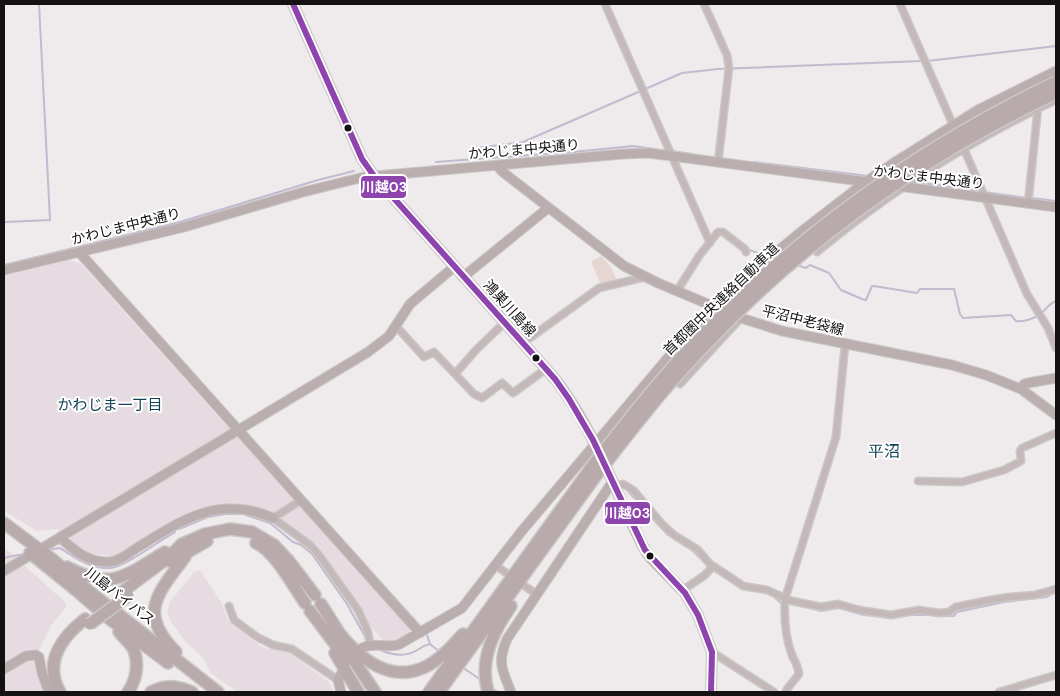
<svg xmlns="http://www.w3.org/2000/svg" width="1060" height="696" font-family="'DM Sans','Noto Sans JP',sans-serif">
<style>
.built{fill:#e6dbe0}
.green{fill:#e7d5d2}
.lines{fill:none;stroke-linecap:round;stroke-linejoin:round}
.stream{stroke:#c2bacf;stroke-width:2}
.street-casing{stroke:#cbc8c9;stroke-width:9}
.secondary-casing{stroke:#cbc8c9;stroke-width:11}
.primary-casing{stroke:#cbc8c9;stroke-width:12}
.highway-casing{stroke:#cbc8c9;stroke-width:14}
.street{stroke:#c4b8b9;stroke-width:6}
.secondary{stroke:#bbaeaf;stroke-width:9}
.primary{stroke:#b5a5a7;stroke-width:10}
.highway{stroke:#b9aaac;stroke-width:11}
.highway-bridge-casing{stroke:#cbc8c9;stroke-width:14;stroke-linecap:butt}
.highway-bridge{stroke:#b9aaac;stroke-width:11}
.bus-1-casing{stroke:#fff;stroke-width:10}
.bus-1{stroke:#8e44ad;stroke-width:6}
.bus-dot{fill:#131112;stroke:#fff;stroke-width:2}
.labels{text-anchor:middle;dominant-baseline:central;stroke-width:4;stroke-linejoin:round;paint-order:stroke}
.street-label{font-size:14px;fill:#131112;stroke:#fff}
.neighbourhood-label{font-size:15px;fill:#114154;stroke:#fff}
.quarter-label{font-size:16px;fill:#114154;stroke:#fff}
.line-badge{stroke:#fff;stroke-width:2}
.badge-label{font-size:14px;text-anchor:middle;font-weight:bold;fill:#fff}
</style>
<rect width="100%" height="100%" fill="#efeaec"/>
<path class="built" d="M70 260 81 264 223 422 245 442 411 629 409 635 393 643 385 641 380 637 368 624 357 602 319 548 289 524 266 510 233 504 205 508 122 554 112 557 86 552 74 544 68 535 57 529 37 531 4 511V276Z
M4 547 66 603V607L52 624 39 650 36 669 43 692H4Z
M200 570 222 604 228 621 262 647 291 654 329 682 333 692H237L211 673 203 658 186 642 172 623 167 613 170 602 194 572Z"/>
<path class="green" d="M601 256 611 267 617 281 601 285 591 262Z"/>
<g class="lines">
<path class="stream" d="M927 61 1056 46
M476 148 523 142 682 73 718 69 922 61
M672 151 692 154
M436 162 573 152 633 146 667 151
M754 162 868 176
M915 182 980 191
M984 192 1027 198
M1031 198 1056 201
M4 222 50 220 39 4
M747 249 766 256
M4 265 180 222 318 180 354 171
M797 265 806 268 810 265 829 273 841 290 862 299 866 300 872 286H874L917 293 920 289H954L960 314 963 318 1011 315 1016 321C1024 322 1034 319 1040 314 1046 310 1048 304 1056 301
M626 489 668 535 693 551 708 566
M179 529 208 517 226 514H243L270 523 293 542 301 545 312 554 347 604 367 640
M337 534 421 627
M47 550 60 548C75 558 91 569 110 568 125 567 160 540 175 532
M4 559 7 557 25 554
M711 569 730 581
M772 595 781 603H791
M803 606 821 611 839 608 864 615 889 617
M908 615H933
M943 616H954L957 612 1004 602 1047 597 1056 592
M426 632 430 644 440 652
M378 649C391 655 406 658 419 649 423 646 424 645 430 644
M462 667 481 680
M493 689 498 692"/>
<defs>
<path id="street" d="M605 4 710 243
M704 4 727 55 729 68 718 163
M900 4 953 125
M964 149 1027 294 1048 328 1056 348
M1028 204 1038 107
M811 244 817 252C890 192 971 140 1056 100
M677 291 699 256 718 232H723L745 249 746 252
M396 326 424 357 434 352 474 394 482 398 502 383 513 393 546 369
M523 343 599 288 645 277
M455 374 476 350 504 323
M672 378 680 384 741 318
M918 481 962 482 1004 470 1021 461 1020 451 1022 448 1056 433
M616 486 623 484 633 490 662 524 674 535 697 549 710 564 724 573 743 586 767 590 792 601 821 607 838 604 859 610 891 615 919 610 939 613 949 612 956 607 990 600 1010 597 1035 595 1056 589
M300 501 273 518 310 545 319 555 358 610 368 632 370 645
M495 565 536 594
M683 590 705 575 713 566
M229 606 234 620 257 637 273 645 292 649 338 680
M712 652 774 692
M786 692 787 689 799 674C798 666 795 662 792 655 785 637 784 617 785 599L836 437 845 345
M999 692 1056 675"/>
<path id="secondary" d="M499 165V168L504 173 624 266 658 283 741 318 782 331 952 365 986 375 1021 389 1056 415
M79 252 420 633
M4 270 184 227 303 192 364 177 623 154 649 153 1056 207
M463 277 548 208
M1021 389 1024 384 1028 383 1056 378
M60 537C74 551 89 563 110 562 121 561 131 551 140 546 185 518 221 495 273 518
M4 571 368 352 389 336 410 304 454 267
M362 648C375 642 385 648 398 645L462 608 521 532 672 353 713 306 733 288 802 231 864 183 892 164 978 110 1056 71
M4 669 26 656 36 655 39 657 42 673 49 692
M341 692 338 680 341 674
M511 692C502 670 497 662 507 639L613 481"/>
<path id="primary" d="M293 4 362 159 374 176 555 379C595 430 615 493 645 550L650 557 685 593 698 615 712 652 711 692"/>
<path id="highway" d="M4 523 52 559 85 588 218 692
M256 543C274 550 293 586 305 603
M30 553 77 591 107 617 168 663
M171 562 207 541
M67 567C80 574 97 581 112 579 130 576 149 561 165 552
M122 592 169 557 182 544 205 534 230 529 252 532 274 545 289 561 315 595
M321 604 340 634 349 653 375 692
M310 611 347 660
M119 632C123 637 131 644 134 650 139 665 136 680 128 692
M340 634C361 660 391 683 425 667 440 660 452 646 463 634
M176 652C137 613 158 593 185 557
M335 653 358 692
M60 692C43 662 62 637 85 619
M151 692C166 684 177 686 192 692
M429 692 593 465
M439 692 598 473
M488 692C479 660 493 632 511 606"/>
</defs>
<use href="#street" class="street-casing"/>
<use href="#secondary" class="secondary-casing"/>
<use href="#primary" class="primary-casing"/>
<use href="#highway" class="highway-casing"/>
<use href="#street" class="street"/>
<use href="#secondary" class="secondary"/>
<use href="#primary" class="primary"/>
<use href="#highway" class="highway"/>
<defs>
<path id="highway-bridge" d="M593 465C628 420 663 375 703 334 805 229 924 145 1056 82
M598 473C634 427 669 381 710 340 809 237 927 154 1056 93
M90 624 128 596"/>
</defs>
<use href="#highway-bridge" class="highway-bridge-casing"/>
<use href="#highway-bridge" class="highway-bridge"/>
<defs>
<path id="bus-1" d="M293 4 362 159 374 176 555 379 569 399 593 440 645 550 685 593 698 615 712 652 711 692"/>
</defs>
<use href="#bus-1" class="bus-1-casing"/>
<use href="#bus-1" class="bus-1"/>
</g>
<g class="bus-dot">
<circle cx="348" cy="128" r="4.5"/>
<circle cx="536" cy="358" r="4.5"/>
<circle cx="650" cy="556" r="4.5"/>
</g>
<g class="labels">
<g class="street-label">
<text transform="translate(524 149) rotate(-5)">かわじま中央通り</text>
<text transform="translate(929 177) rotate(7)">かわじま中央通り</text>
<text transform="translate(126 226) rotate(-14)">かわじま中央通り</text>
<text transform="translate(721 299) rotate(-44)">首都圏中央連絡自動車道</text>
<text transform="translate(510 308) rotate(48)">鴻巣川島線</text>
<text transform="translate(803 320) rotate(14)">平沼中老袋線</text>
<text transform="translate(120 596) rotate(38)">川島バイパス</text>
</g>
<g class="neighbourhood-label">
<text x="110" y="405">かわじま一丁目</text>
</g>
<g class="quarter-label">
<text x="884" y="451">平沼</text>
</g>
</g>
<g class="line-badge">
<rect x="360" y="175" width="47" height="24" rx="5" fill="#8e44ad"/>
<rect x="604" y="501" width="47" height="24" rx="5" fill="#8e44ad"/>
</g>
<g class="badge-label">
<text x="384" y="192">川越03</text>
<text x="627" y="518">川越03</text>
</g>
<rect width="1060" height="696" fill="none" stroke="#131112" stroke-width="10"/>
</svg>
